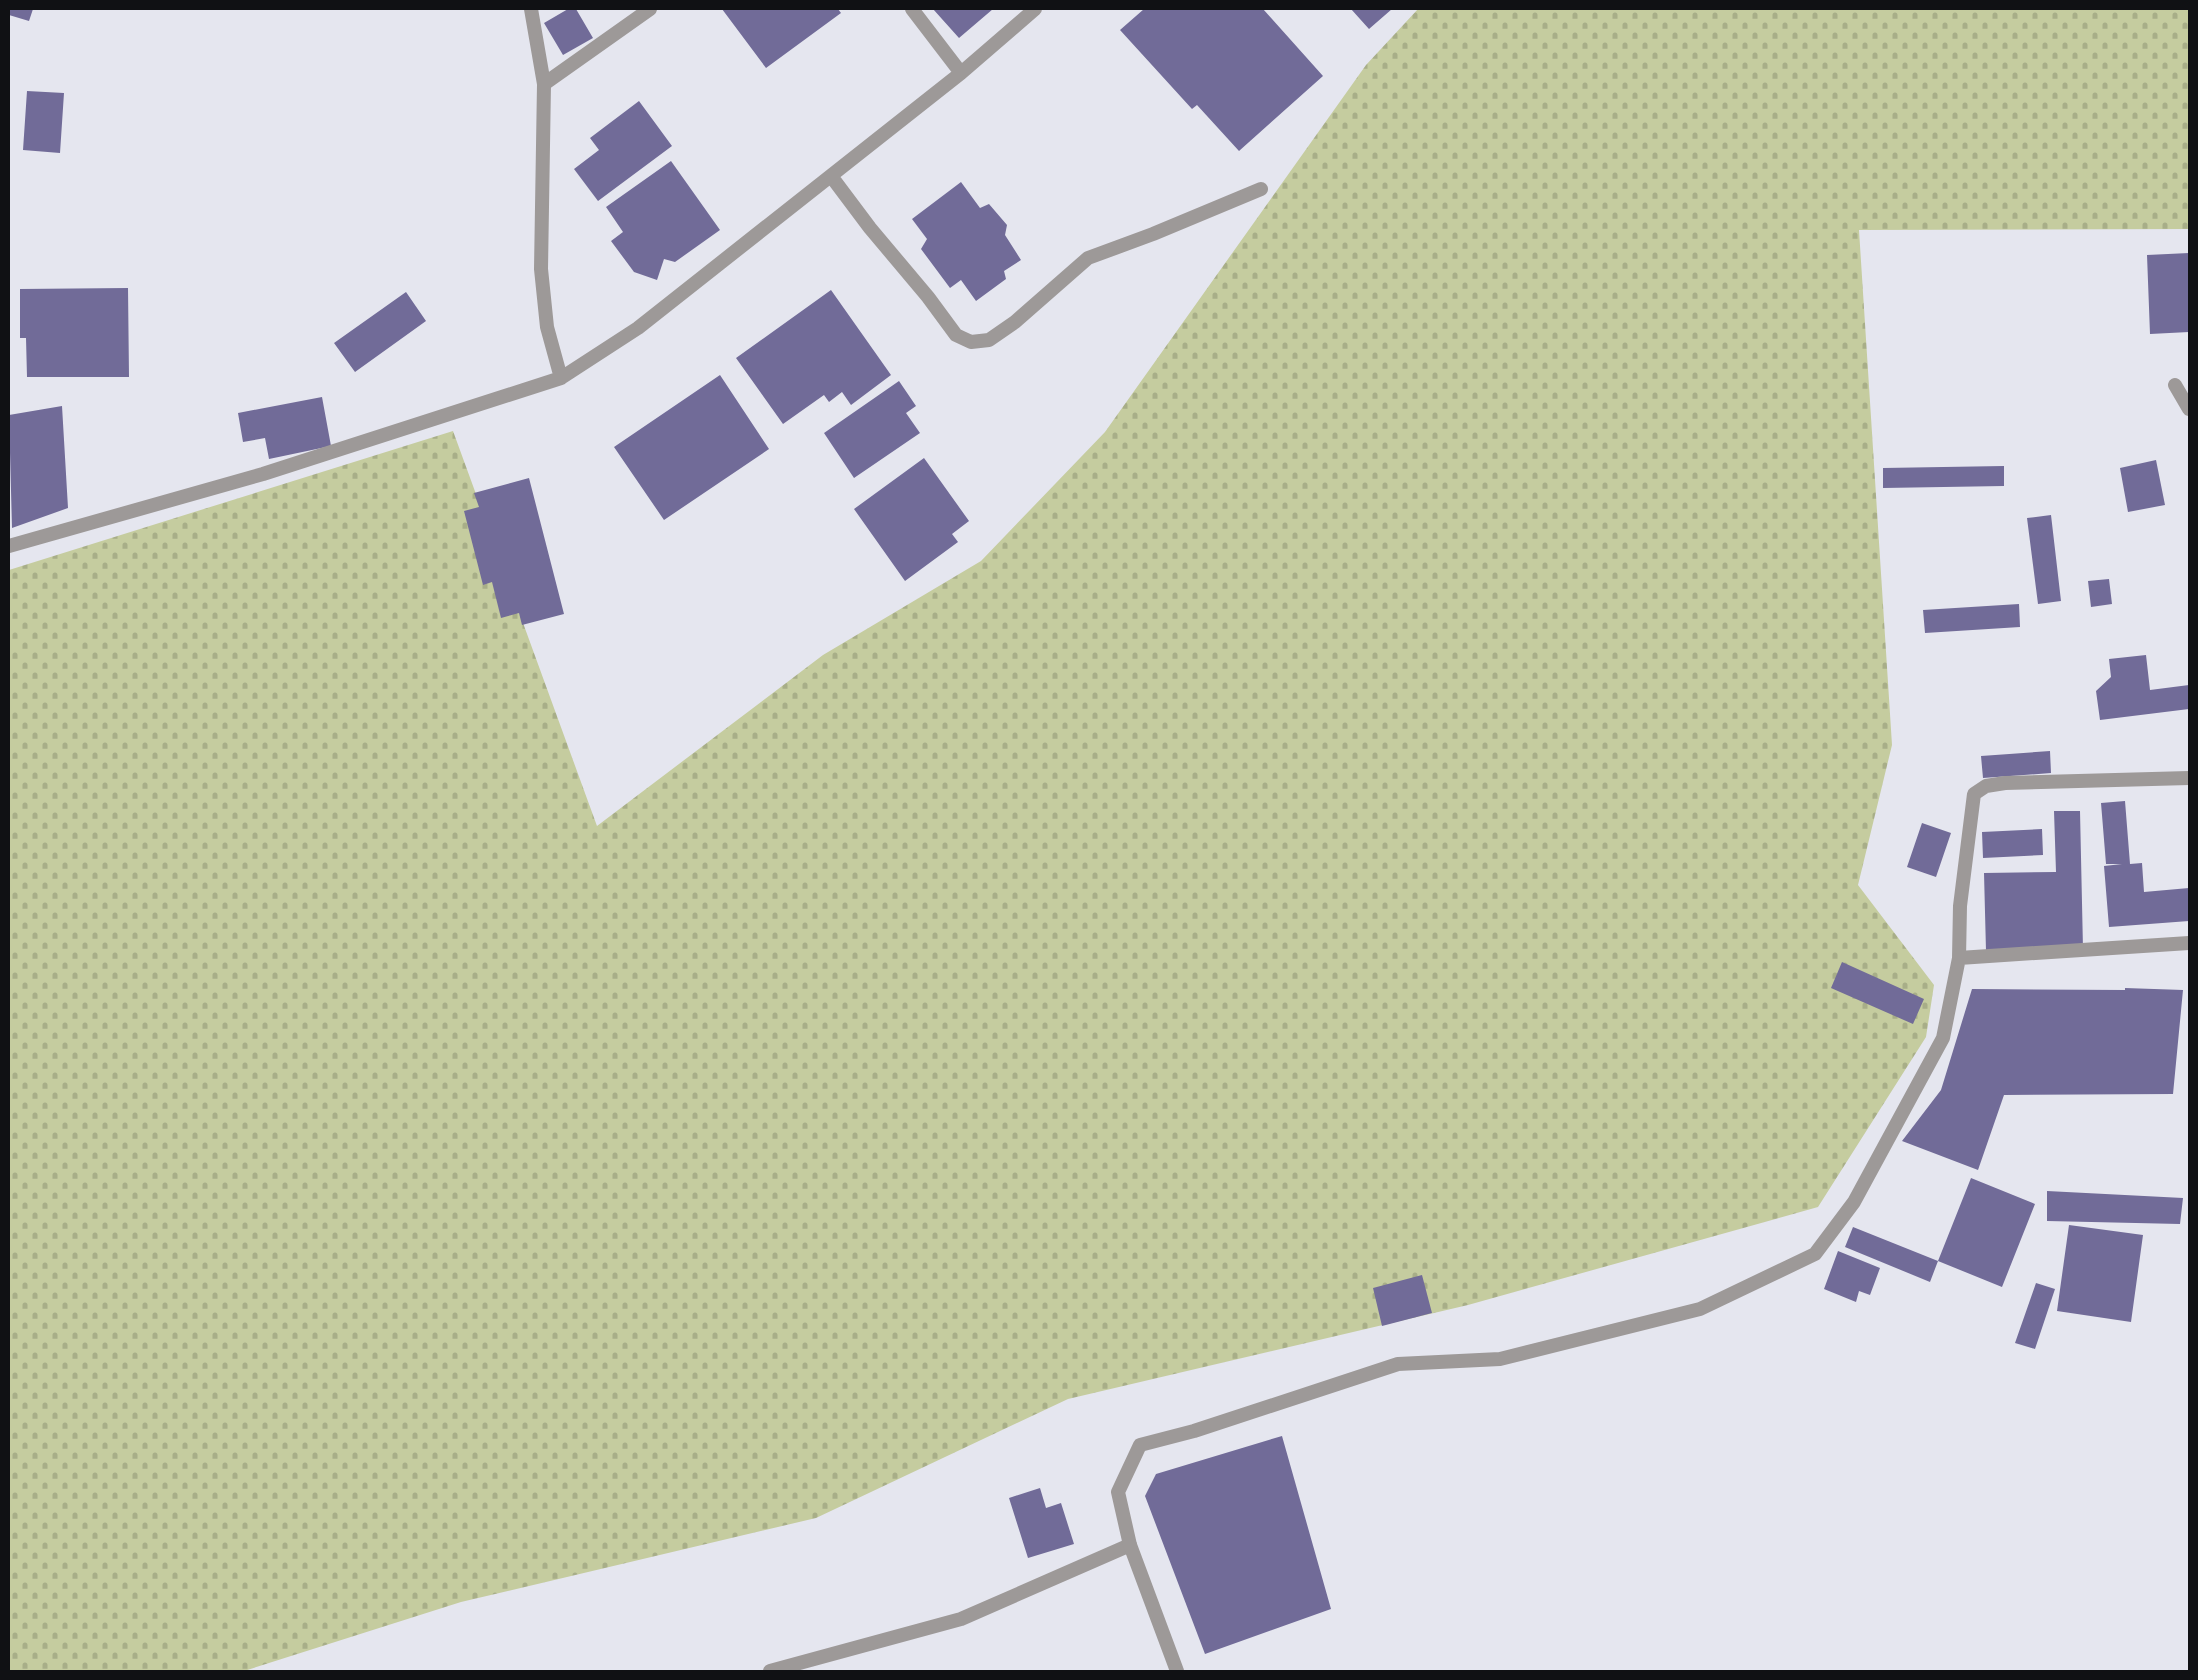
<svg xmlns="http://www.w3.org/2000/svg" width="2198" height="1680" font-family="'Fira Sans',sans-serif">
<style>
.cemetery{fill:url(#cemetery-stones)}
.building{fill:#716b98}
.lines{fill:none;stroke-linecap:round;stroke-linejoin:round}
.service{stroke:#9d9998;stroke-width:14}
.minor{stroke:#9d9998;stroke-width:14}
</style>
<defs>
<pattern id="cemetery-stones" width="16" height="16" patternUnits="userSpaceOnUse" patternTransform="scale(1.25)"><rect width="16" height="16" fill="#c5cc9f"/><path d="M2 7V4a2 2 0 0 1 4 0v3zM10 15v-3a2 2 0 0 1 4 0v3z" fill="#a8ae88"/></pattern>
</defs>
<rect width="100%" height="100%" fill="#e5e6ef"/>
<path class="cemetery" d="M1418 9H2189V229L1859 230 1892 745 1858 885 1934 985 1926 1037 1818 1207 1468 1305 1068 1399 816 1518 461 1602 244 1671H9V570L453 431 597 826 823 655 981 561 1105 432 1366 65Z"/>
<path class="building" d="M9 9H33L29 21 9 15Z
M568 9H576L593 38 563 55 544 23Z
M722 9H838L841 13 766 68Z
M933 9H993L959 38Z
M1144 9H1263L1323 76 1239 151 1197 105 1192 109 1120 30Z
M1351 9H1392L1369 29Z
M27 91 64 93 60 153 23 150Z
M639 101 672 146 598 201 574 169 599 150 590 138Z
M671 161 720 230 675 262 664 259 657 280 634 272 611 241 623 232 606 207Z
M961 182 980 208 989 204 1007 225 1005 235 1021 260 1004 271 1006 279 976 301 961 280 950 288 921 249 927 239 912 219Z
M2189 253V332L2150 334 2147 255Z
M128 288 129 377H27L26 338H20V289Z
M831 290 891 375 851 405 842 392 829 402 824 395 783 424 736 358Z
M406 292 426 321 355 372 334 343Z
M720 375 769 449 664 520 614 447Z
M899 381 916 406 906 413 920 433 854 478 824 433Z
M322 397 331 446 269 459 265 438 243 442 238 413Z
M62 406 68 508 12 528 9 415Z
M924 458 969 521 952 534 958 542 905 581 854 509Z
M2156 460 2165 505 2128 512 2120 468Z
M2004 466V486L1883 488V468Z
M529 478 564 614 522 625 519 613 501 618 492 582 483 585 464 511 479 507 474 493Z
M2051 515 2061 601 2038 604 2027 518Z
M2109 579 2112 604 2091 607 2088 581Z
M2019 604 2020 627 1925 633 1923 610Z
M2146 655 2150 690 2189 685V709L2100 720 2096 691 2111 677 2109 659Z
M2050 751 2051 773 1983 778 1981 756Z
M2125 801 2130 864 2142 863 2144 892 2189 888V921L2109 927 2104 866 2122 864H2106L2101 803Z
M2054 811H2080L2083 949 1986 951 1984 873 2056 872Z
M1922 823 1951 833 1936 877 1907 867Z
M2042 829 2043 855 1983 858 1982 832Z
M1842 962 1924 999 1913 1024 1831 988Z
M2125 988 2183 990 2173 1094 2004 1095 1978 1170 1902 1141 1941 1090 1972 989 2125 990Z
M1971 1178 2035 1204 2002 1287 1938 1261 1930 1282 1845 1247 1853 1227 1938 1261Z
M2047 1191 2183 1198 2180 1224 2047 1221Z
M2069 1225 2143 1235 2131 1322 2057 1311Z
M1838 1251 1880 1268 1870 1295 1859 1291 1856 1302 1824 1289Z
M1422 1275 1432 1313 1382 1326 1373 1288Z
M2036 1283 2055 1289 2035 1349 2015 1343Z
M1282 1436 1331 1609 1205 1654 1145 1496 1156 1474Z
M1040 1488 1046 1508 1061 1503 1074 1544 1028 1558 1009 1498Z"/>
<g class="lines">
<path class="service" d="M770 1671 961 1619 1130 1545"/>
<path class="minor" d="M531 9 544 84 541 269 547 327 561 378
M912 9 961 73
M544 84 650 9
M831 176 870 228 928 297 956 335 971 342 989 340 1015 322 1088 258 1153 234 1261 189
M2175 385 2189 409
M9 546 263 474 561 378 638 328 961 73 1035 9
M1959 958 2189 943
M1177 1671 1130 1545 1118 1492 1140 1445 1194 1431 1398 1364 1500 1359 1700 1309 1815 1254 1854 1202 1943 1038 1959 958 1960 906 1974 794 1986 786 2005 783 2189 778"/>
</g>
<rect width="2198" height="1680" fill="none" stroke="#101114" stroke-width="20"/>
</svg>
